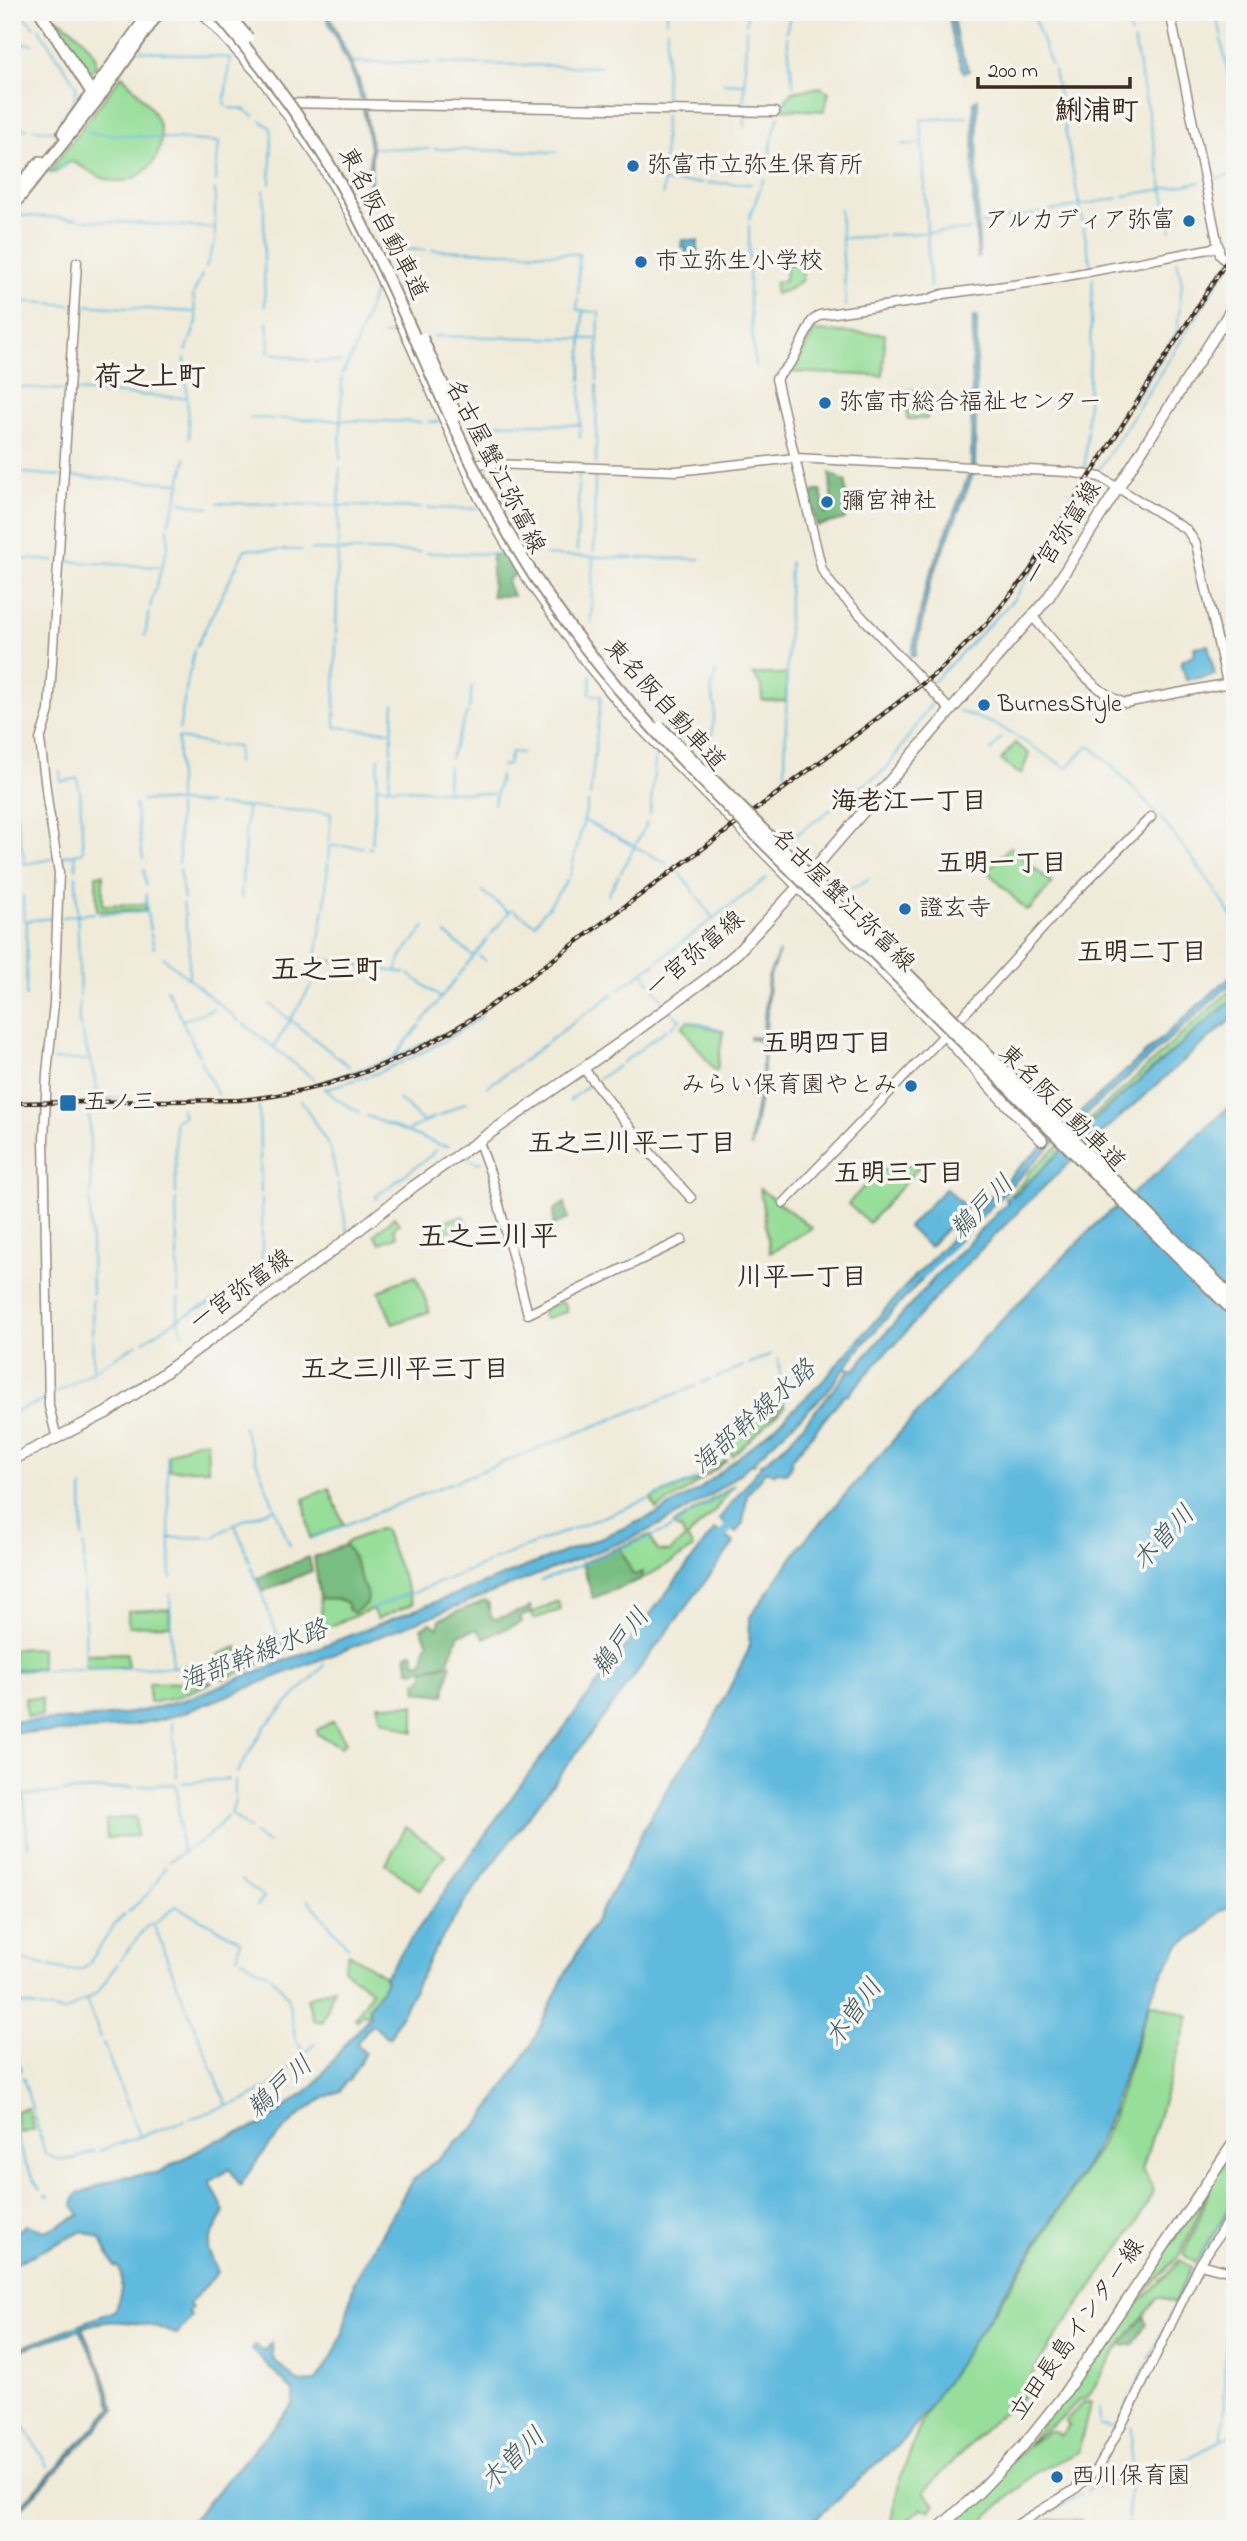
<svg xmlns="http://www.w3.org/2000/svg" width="1247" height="2541" font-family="'Indie Flower','Klee One',sans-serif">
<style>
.green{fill:#96de99;stroke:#68845c;stroke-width:2}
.forest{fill:#78bd81;stroke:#5a7450;stroke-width:2}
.water{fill:#61bade;stroke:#4e727e;stroke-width:2}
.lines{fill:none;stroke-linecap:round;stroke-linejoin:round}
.stream{stroke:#61bade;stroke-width:2}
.river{stroke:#61bade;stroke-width:9}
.minor-casing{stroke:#968a7c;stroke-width:11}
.major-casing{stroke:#968a7c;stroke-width:13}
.highway-casing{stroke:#968a7c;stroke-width:14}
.minor{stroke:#fff;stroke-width:8}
.major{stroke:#fff;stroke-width:10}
.highway{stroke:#fff;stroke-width:10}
.rail-casing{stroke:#3b2a1e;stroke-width:4.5}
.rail{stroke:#f6f6f2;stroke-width:2;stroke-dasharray:5;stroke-linecap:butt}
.highway-bridge-casing{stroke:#968a7c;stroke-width:14;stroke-linecap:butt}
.highway-bridge{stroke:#fff;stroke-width:10}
.poi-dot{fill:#1f6fb2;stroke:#f6f6f2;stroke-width:2.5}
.labels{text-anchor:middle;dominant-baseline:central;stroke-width:7;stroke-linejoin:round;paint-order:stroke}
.poi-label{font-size:24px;fill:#3b2a1e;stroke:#f6f6f2;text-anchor:start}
.street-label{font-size:24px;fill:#3b2a1e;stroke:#f6f6f2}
.neighbourhood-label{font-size:26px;font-weight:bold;fill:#3b2a1e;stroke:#f6f6f2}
.water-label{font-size:26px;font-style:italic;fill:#485c61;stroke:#f6f6f2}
.quarter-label{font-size:28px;font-weight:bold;fill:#3b2a1e;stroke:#f6f6f2}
</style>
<rect width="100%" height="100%" fill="#f6f6f2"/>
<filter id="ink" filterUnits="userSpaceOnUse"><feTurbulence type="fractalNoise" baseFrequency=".0143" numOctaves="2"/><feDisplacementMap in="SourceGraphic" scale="14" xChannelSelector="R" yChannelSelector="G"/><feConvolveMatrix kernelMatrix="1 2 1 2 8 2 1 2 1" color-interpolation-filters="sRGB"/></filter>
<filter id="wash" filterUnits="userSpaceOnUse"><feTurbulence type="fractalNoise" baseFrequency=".00686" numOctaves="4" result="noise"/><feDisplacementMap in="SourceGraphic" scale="28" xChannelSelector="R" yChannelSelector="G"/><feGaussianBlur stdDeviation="1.57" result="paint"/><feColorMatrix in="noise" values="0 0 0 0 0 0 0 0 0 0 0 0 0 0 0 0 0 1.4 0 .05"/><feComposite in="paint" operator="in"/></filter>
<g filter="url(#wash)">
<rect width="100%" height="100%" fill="#f0ebd9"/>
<path class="green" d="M48 17C48 17 59 20 59 20 72 27 118 66 84 73Z
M122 75C135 90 151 104 158 122 170 151 145 184 114 181 97 179 86 167 70 161L54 173 49 172Z
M821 87 829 92 824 111 782 109 791 92Z
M786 264H804L802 280 790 289 775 294V283L785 280Z
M814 331 885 334 883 376 789 372 801 357Z
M908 390 928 391 927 419H907Z
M753 674H787L786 701 762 700V687Z
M1015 743 1029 754 1022 773 1019 774 1001 760Z
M1010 847 1051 882V885L1029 910H1026L987 871Z
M103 874V905L146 904V910L97 911 96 875Z
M1235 986V997L1083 1129 1081 1127Z
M687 1021 723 1031 717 1071H715L682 1027Z
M1078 1128 1082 1131 1079 1135 1013 1196 1011 1194 1025 1180 1028 1173Z
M924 1161 869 1223 848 1204 878 1171Z
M760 1189 812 1228 770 1253Z
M462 1216 465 1217 467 1226 440 1233V1222Z
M394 1217 399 1224 394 1228 397 1237 380 1243 374 1235Z
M416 1276 429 1309 428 1312 393 1324 379 1292 395 1283Z
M561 1302 566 1305V1312L544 1319 542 1312 543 1310Z
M783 1403 785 1407 732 1456 724 1437 775 1414Z
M207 1440 208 1469 169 1470 168 1455 194 1442Z
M725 1460 727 1461 682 1494 656 1509 651 1498 700 1479Z
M734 1485 713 1513 687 1538 693 1547 682 1556 642 1579V1572L636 1575 632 1574 620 1547 649 1535 658 1551 669 1552 685 1538 681 1529 676 1528 674 1524Z
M329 1488 344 1525 310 1538 304 1499Z
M379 1529H384L413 1604 377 1619 372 1609 323 1629 320 1598 338 1599 346 1602 349 1610H358L368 1597C361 1584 355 1552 344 1545L349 1541Z
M558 1601 560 1610 534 1619 532 1613Z
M169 1609 170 1625 128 1626V1611Z
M282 1643 286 1653 223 1679V1669L215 1668 218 1655 237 1647 241 1660Z
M41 1648V1668L12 1670V1649Z
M127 1653 128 1667 86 1668V1654Z
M213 1682 175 1698 149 1703V1683Z
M25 1698H42V1716H26Z
M378 1705H414V1732L382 1720Z
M333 1721 346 1742 341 1747 317 1734V1730Z
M134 1817 136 1819 137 1836 107 1838 106 1820Z
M406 1827 445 1855 420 1890 386 1864Z
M349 1953 383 1975 386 1981 371 2016 363 2014 357 2020 355 2018 372 1991 343 1969Z
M334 1988 323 2022 313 2020 307 1998Z
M1150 2003 1189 2016 1142 2170 1154 2190 1135 2227 1060 2331 1035 2369 1022 2398 996 2418 924 2491 935 2505 929 2510 922 2508 898 2529H889L899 2482 918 2431 934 2397 999 2305 1098 2150 1113 2116Z
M28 2108 34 2130 20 2133 15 2111Z
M1235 2147V2199L1195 2263 1183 2254 1198 2223 1213 2179Z
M1207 2190 1195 2223 1178 2257 1121 2316Z
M1180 2260 1191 2267 1174 2303 1160 2297 1156 2300 1114 2354 1088 2397 1079 2400 1062 2418 1044 2430 1027 2445 1116 2323 1153 2289Z
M1084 2402H1091L1078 2452 1038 2471 988 2515 986 2519 976 2529H942L1021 2451 1048 2431H1054L1060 2436 1069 2426 1065 2421Z
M1034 2520 1081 2521V2529H1025Z"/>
<path class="forest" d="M830 473 846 482 845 519 817 526 809 497 815 491H821L825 513 832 510Z
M492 555H508L515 569V574L507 581 513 596H492Z
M565 1203 568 1219 553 1225 554 1210Z
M344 1545C355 1552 361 1584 368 1597L367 1603 354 1613 349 1610 346 1602 338 1599 320 1598 314 1557Z
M620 1547 632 1574 636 1575 643 1572 642 1579 593 1598 582 1563Z
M309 1557 312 1571 262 1592 257 1578Z
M484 1601 488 1602 491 1617 496 1619 527 1609 530 1606 532 1613 520 1617 522 1622 484 1638 477 1629 459 1635 447 1663 416 1671 409 1670 406 1655 410 1652H413L416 1663 424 1662 425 1647 428 1643 421 1628 431 1623 438 1628 440 1619Z
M451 1664 444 1695 417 1692 416 1682 424 1678V1670Z
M1145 2317 1147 2323 1134 2344 1125 2346 1122 2343 1140 2320Z"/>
<path class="water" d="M324 12H328L359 80 364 100H361L356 81Z
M948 12H952L958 44 969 71 964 73 954 45Z
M978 99 977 177 979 258H978L973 197 974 101Z
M363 108H365L372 148 371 198 369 197 370 147Z
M682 240 698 241 697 259H685L686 248 681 247Z
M973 316H977L975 470 930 583 915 656H911L926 585 971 469Z
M1208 645 1215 675 1186 680 1181 661 1195 654 1194 647Z
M779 952 769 978 763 1083 751 1148 752 1129 762 1076V1041L750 1039V1037L762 1038 768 978Z
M1235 972V980L1039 1157 943 1256 864 1343 826 1393 756 1459 754 1464 752 1463C716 1495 676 1518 632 1538L183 1713C126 1731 72 1733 12 1732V1721C71 1721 128 1718 184 1700L605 1536 654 1515 700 1489 775 1427 820 1384 902 1290 1014 1172Z
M1235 997V1016C1116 1120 995 1223 895 1345L891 1347 848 1395 843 1396 792 1459 791 1467 786 1473 776 1472 774 1475 766 1470 747 1495 743 1523 736 1533 719 1519 760 1467V1463L762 1464 789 1442 849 1371 847 1368 854 1370 861 1363 862 1360 937 1275 1008 1202 1005 1199 1011 1194 1014 1196 1084 1129Z
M1235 1101V1903L1219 1912 1199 1933 1179 1945 1156 1984 1109 2118 1092 2156 986 2322 918 2423 906 2437 805 2529H184L293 2405V2391L252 2349 256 2345 261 2350 265 2351 272 2342 273 2359 299 2383 315 2382 331 2359 342 2336 354 2282 411 2182 481 2121 531 2046 565 1974 625 1869 645 1826 672 1781 708 1731 749 1649 750 1617 804 1541 982 1340 1099 1221 1162 1169Z
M946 1188 966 1208 929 1247 908 1227Z
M715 1529 734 1543 466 1900 432 1954 390 2037 385 2036 372 2024 357 2042 358 2046 365 2053 349 2081 345 2082 340 2091C301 2104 261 2152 240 2186L230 2169 210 2182 225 2212 212 2235 208 2250 218 2272 189 2304 192 2308 188 2312 192 2316 177 2334 160 2329 159 2327C134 2324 112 2316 82 2328L102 2371 115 2409 12 2519V2515L112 2408 99 2369 79 2330 12 2353V2351L114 2311C121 2295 124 2284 119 2267L114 2266 100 2238 83 2231 12 2265V2235L26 2225 46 2231 80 2215 73 2205 75 2197 79 2193 121 2177 157 2173 216 2141 263 2124 313 2086 347 2042 370 2016 369 2008 386 1981 384 1977 519 1787Z"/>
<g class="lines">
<path class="stream" d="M20 12 34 27
M1032 12 1051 65
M1123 12 1131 34
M1215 12 1222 36
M667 22V12
M746 24 747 12
M39 29 76 85 75 98 55 130
M786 32 791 12
M787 37 793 85
M1221 39 1235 107
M1134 41 1171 230
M12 43 33 44
M140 51 230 58 225 99
M353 62 430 63
M437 63 601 67
M1054 70 1091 267
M723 83 745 84
M665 104 667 29
M225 106V101
M744 107 746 29
M782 107 787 97
M229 108 243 109 254 116
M745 117V128
M261 121 271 128 272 135 270 184
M12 128 27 129
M33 129 53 131
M88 133 219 142 215 181
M773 135 779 116
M902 145 922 143
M373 148 429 149
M434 149 557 152
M766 168 773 138
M56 170 71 162
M1210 180 1235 174
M665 182 702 183
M707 183 751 184
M663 195 665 115
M1124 196 1200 182
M840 210 846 306
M1040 213 1118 198
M13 215 78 219
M749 219 764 178
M82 220 214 228
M982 223 1035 214
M749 226V298L755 366
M887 235 970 230
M843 238 882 236
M395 249 426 250
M432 250 579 254 578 294
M264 262V190
M1231 262 1235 256
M264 265 265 307
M206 267 215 242V190
M930 287 921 120 968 117
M578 298 577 310 596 312
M12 301H16
M19 301 71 305
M79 305 193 312
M267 322 269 344
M383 335H400
M434 336 596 339
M186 351 197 322 193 295 202 275
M268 353 269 347
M273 353 309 361
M185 358 189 438
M314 362H341
M342 374 354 352 377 283
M581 380 583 311
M597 381 599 312
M14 387 65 390
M73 391 186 398
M1133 403 1177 332 1182 284 1177 260
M249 418 422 422
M428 422H440
M472 423 580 425
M1087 427 1093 277
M580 438 581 384
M340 459 342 378
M596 463 597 385
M1085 468 1087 431
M1098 471 1226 270
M12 472 60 476
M67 476 178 483
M181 502 209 508
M218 503 280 504
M284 504 421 508
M427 508 481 509
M168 523 176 501 186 458
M338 547 340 468
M282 550H302
M311 550 420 552
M594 551 595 475
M577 552 579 472
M426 553 507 554
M545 555 562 556
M565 556 634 558
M12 558 54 561
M638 558 700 559
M63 561 158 567
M150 607 168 546V528
M591 623 593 558
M336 635 338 552
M145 636 149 612
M196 647 245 549 279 550
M787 671 790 562
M190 672 194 650
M933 682 1013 600 1092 481
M590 692 591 675
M589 694 601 696 590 796
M335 707 336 638
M469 709 472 686
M335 710V727L348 728
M959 711 999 726 1067 768 1089 745C1142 791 1198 860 1235 921
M351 729 392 731
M179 730 189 673
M178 738V800
M179 738 214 745
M218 745 238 747 237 763
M991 751 1001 737
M391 752 394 704
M450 758 467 713
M709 762 715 707 711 691 716 672
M502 766 508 765 511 752 522 753
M60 771 61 782 77 778 79 788
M785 772 787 675
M378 787 403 788
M389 787 391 755
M12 788 15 804
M405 789 492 794
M447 790 448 766
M142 800 210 804
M494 804 500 776
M135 805 143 859
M216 805 272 809
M178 806 179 863
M15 808 25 864 52 859
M276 809 331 813 329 842
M650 815 656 750
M585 821 606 832
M609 833 666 863
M245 837 247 808
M789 840 886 769 934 700
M372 844 379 757
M343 846 363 847
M368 848H372
M75 855 76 868
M575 855 588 803
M61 857 83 852 80 791
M179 868 184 899
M144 869 146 886
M678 871 695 893
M621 872 647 823
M76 876 80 996
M570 876 574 858
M482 891 509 912
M841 891 859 885 869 878
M608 895 619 875
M23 896 24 921 53 918
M697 896 712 917
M241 898 245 840
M183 904 189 945V979
M325 905 329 846H340
M546 910 568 879
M515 911 535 924 544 911
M147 913 150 930
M99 914 147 912 146 894
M62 917 94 913
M151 934 154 948
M446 934 473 956
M491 934 512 909
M479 956 486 961
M163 957 239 1021
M317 958 324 959
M327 960 370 967
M659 960 767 878
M373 968 405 973
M396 972 401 956 425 927
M643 973 665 1003
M409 974 441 998
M458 976 489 937
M312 981 324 909
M167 989 199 1056
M618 990 656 963
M26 997 27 921
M79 1002V1021L96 1083
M270 1004 350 1067
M590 1011 613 994
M671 1012 678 1018
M183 1020 213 1009
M690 1021 720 1029
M422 1022 456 979
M244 1024 315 1080
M671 1027 681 1019
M274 1047 312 984
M393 1058 420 1025
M53 1060H86
M200 1060 218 1095
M407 1060 444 1041 482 1016
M522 1062 587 1012
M622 1063 667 1029
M598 1079 618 1066
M320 1083 392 1059 438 1036
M96 1086 100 1099 130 1098
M487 1087 519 1064
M324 1088 338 1100 359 1112
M325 1089 374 1074 404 1061
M399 1099 424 1123
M12 1100H21
M301 1100 330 1148 337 1178
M569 1101 589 1085
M259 1106 261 1193
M89 1109 91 1195
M367 1116 440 1145 449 1146
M439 1116 466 1102
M409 1130 435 1117
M467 1157 477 1163 482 1161
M338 1184 347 1231
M176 1194 175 1121 184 1116 181 1108
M377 1199 376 1196 430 1156 435 1150
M90 1200 92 1294
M176 1200 178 1293
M923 1278 963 1236
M233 1290 262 1276V1198
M178 1298V1319L183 1334
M92 1300 93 1368
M144 1341 178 1319 228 1294
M778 1359 784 1403
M749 1364 771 1354
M716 1378 743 1366
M702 1383 711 1379
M53 1395 137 1344
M12 1413 45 1400
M243 1428 290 1546
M167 1456 171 1578
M82 1487 83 1538
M652 1497 704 1476
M235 1525 250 1562
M572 1529 649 1499
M214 1537 234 1524 273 1509
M171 1538 210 1537
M312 1538 696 1386
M84 1545V1580
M493 1560 569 1530
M251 1567 285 1653
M541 1581 669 1529 733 1488
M84 1585 86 1669
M413 1593 490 1562
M170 1594 172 1666
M371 1609 410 1593
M217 1666H227L281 1643
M130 1668 213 1666
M44 1670 127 1668
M12 1671 41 1670
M172 1722 177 1778
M237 1773 265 1726 321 1669 324 1664
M235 1780V1801L231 1814 250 1829
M182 1783 228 1779
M138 1786 176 1784 180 1831
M12 1791H24
M63 1792 134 1787
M254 1834 268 1844
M180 1835 182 1852
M28 1846 24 1795 58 1793
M168 1862 206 1838 227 1817
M242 1880 264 1898 257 1906
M308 1899 348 1947
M128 1912 150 1892 165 1867
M157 1922 176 1906 241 1941 237 1957
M12 1958 67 1970H81L89 1964 114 1925 124 1915
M241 1959 268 1974
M120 1960 146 1927 153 1923 186 2006
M271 1976 287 1995 296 2040 304 2053
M86 2000 101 2038
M12 2002 36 2007
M40 2008 64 2012 97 1993 118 1963
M188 2010 227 2105
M12 2041 21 2071
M103 2043 140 2136
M23 2077 45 2153C62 2165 76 2159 94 2151
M270 2086 315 2044
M12 2117C19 2143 23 2168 41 2189
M190 2119 247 2099 267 2088
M99 2151 184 2121
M45 2195 49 2196
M1198 2260 1235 2202
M1149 2359 1194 2268
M1137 2384 1147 2364
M12 2404 20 2419
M1127 2405 1135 2387
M1099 2406 1100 2425 1117 2426
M1223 2414 1229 2276
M22 2422 48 2467
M1224 2439 1235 2435
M1165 2467 1181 2462 1222 2440 1223 2419
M1087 2492 1101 2479 1130 2481
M1051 2512 1081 2494
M1128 2518 1132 2427
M1038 2529V2522
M1127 2529 1128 2523
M1217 2529V2528"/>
<path class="river" d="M715 1544 735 1520"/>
</g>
</g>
<g filter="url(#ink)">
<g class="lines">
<defs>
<path id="minor" d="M1170 12 1220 255 1235 271
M285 103 775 112
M467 463 677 471 795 458 1069 472 1100 477 1187 530 1196 544 1227 683
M1033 617C1057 644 1090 692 1125 703L1235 682
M951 711 832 585 822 570 776 379 793 360 812 321 820 315 926 300 943 294 1035 282 1219 247
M584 1069 646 1148 691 1198
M479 1142 491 1175 528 1314 682 1240
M784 1203 990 987 1070 898 1151 817
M57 1439 49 1406 44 1139 47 1074 54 1003 59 873 48 805 40 740 49 711 77 262
M1200 2264 1235 2273
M1010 2529 1074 2490 1098 2468 1129 2411 1200 2264 1235 2210"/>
<path id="major" d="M202 12 260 75 317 156 350 213 380 275 480 498 526 576 588 664 634 720 940 1030 993 1090 1042 1140
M12 1460 106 1413 142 1389 327 1255 414 1186 621 1042 709 977 737 953 799 886 1048 598 1235 304
M938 2529 978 2493 1022 2447 1062 2397 1235 2141"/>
<path id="highway" d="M40 12 92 93 97 97
M63 133 150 12
M12 194 40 162
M12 207 99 98 159 12
M1067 1133 1235 1300
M1060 1139 1235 1313"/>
</defs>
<use href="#minor" class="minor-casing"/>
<use href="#major" class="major-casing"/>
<use href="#highway" class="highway-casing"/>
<use href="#minor" class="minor"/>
<use href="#major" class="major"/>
<use href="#highway" class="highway"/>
<defs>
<path id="rail" d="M12 1103 240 1100C329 1092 408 1061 482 1012L840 747 939 671 989 621 1029 572 1235 248"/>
</defs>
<use href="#rail" class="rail-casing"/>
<use href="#rail" class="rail"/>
<defs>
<path id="highway-bridge" d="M216 12C269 74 318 138 355 211 418 331 460 461 534 576 605 685 695 775 787 866 878 958 969 1048 1060 1139
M226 12 248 38
M422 338 457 416
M660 727 1067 1133"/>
</defs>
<use href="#highway-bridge" class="highway-bridge-casing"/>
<use href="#highway-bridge" class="highway-bridge"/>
</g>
</g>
<g class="poi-dot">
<circle cx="633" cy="166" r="7"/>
<circle cx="1189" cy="221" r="7"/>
<circle cx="641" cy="262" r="7"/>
<circle cx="825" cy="403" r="7"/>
<circle cx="827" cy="502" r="7"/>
<circle cx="984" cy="705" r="7"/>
<circle cx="905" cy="909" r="7"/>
<circle cx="911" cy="1086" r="7"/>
<rect x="59" y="1094" width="18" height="18" rx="3.5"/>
<circle cx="1057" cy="2477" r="7"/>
</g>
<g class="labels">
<g class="poi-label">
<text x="647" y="166">弥富市立弥生保育所</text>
<text x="1175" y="221" text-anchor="end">アルカディア弥富</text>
<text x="655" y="262">市立弥生小学校</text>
<text x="839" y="403">弥富市総合福祉センター</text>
<text x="841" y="502">彌宮神社</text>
<text x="998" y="705">BurnesStyle</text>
<text x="919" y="909">證玄寺</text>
<text x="897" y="1086" text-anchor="end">みらい保育園やとみ</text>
<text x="84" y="1103">五ノ三</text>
<text x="1071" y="2477">西川保育園</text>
</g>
<g class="street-label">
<text transform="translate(382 224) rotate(63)">東名阪自動車道</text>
<text transform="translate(494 467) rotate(63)">名古屋蟹江弥富線</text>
<text transform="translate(1064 534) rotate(-57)">一宮弥富線</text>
<text transform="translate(664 706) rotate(48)">東名阪自動車道</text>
<text transform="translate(842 901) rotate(45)">名古屋蟹江弥富線</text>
<text transform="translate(696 955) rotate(-40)">一宮弥富線</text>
<text transform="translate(1061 1109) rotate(45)">東名阪自動車道</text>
<text transform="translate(242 1291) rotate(-36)">一宮弥富線</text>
<text transform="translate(1078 2330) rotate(-55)">立田長島インター線</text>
</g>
<g class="neighbourhood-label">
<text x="909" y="803">海老江一丁目</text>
<text x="1002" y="865">五明一丁目</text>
<text x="1142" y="954">五明二丁目</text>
<text x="827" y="1045">五明四丁目</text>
<text x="632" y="1145">五之三川平二丁目</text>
<text x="899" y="1175">五明三丁目</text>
<text x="802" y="1279">川平一丁目</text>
<text x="405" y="1371">五之三川平三丁目</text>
</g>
<g class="water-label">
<text transform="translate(983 1208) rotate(-45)">鵜戸川</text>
<text transform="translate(755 1418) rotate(-42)">海部幹線水路</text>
<text transform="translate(1165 1539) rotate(-47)">木曽川</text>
<text transform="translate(622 1643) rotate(-53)">鵜戸川</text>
<text transform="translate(254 1657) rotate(-21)">海部幹線水路</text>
<text transform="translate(855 2014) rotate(-54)">木曽川</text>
<text transform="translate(281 2088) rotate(-42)">鵜戸川</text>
<text transform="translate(514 2460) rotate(-44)">木曽川</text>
</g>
<g class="quarter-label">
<text x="1097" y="112">鯏浦町</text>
<text x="150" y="378">荷之上町</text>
<text x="327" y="971">五之三町</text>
<text x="488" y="1238">五之三川平</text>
</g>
</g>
<rect width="1247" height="2541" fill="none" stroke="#f6f6f2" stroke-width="42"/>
<path d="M978 77v10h152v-10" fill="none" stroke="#3b2a1e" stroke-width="3.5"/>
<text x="988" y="77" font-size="21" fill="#3b2a1e" stroke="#f6f6f2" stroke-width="5" paint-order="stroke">200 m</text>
</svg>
